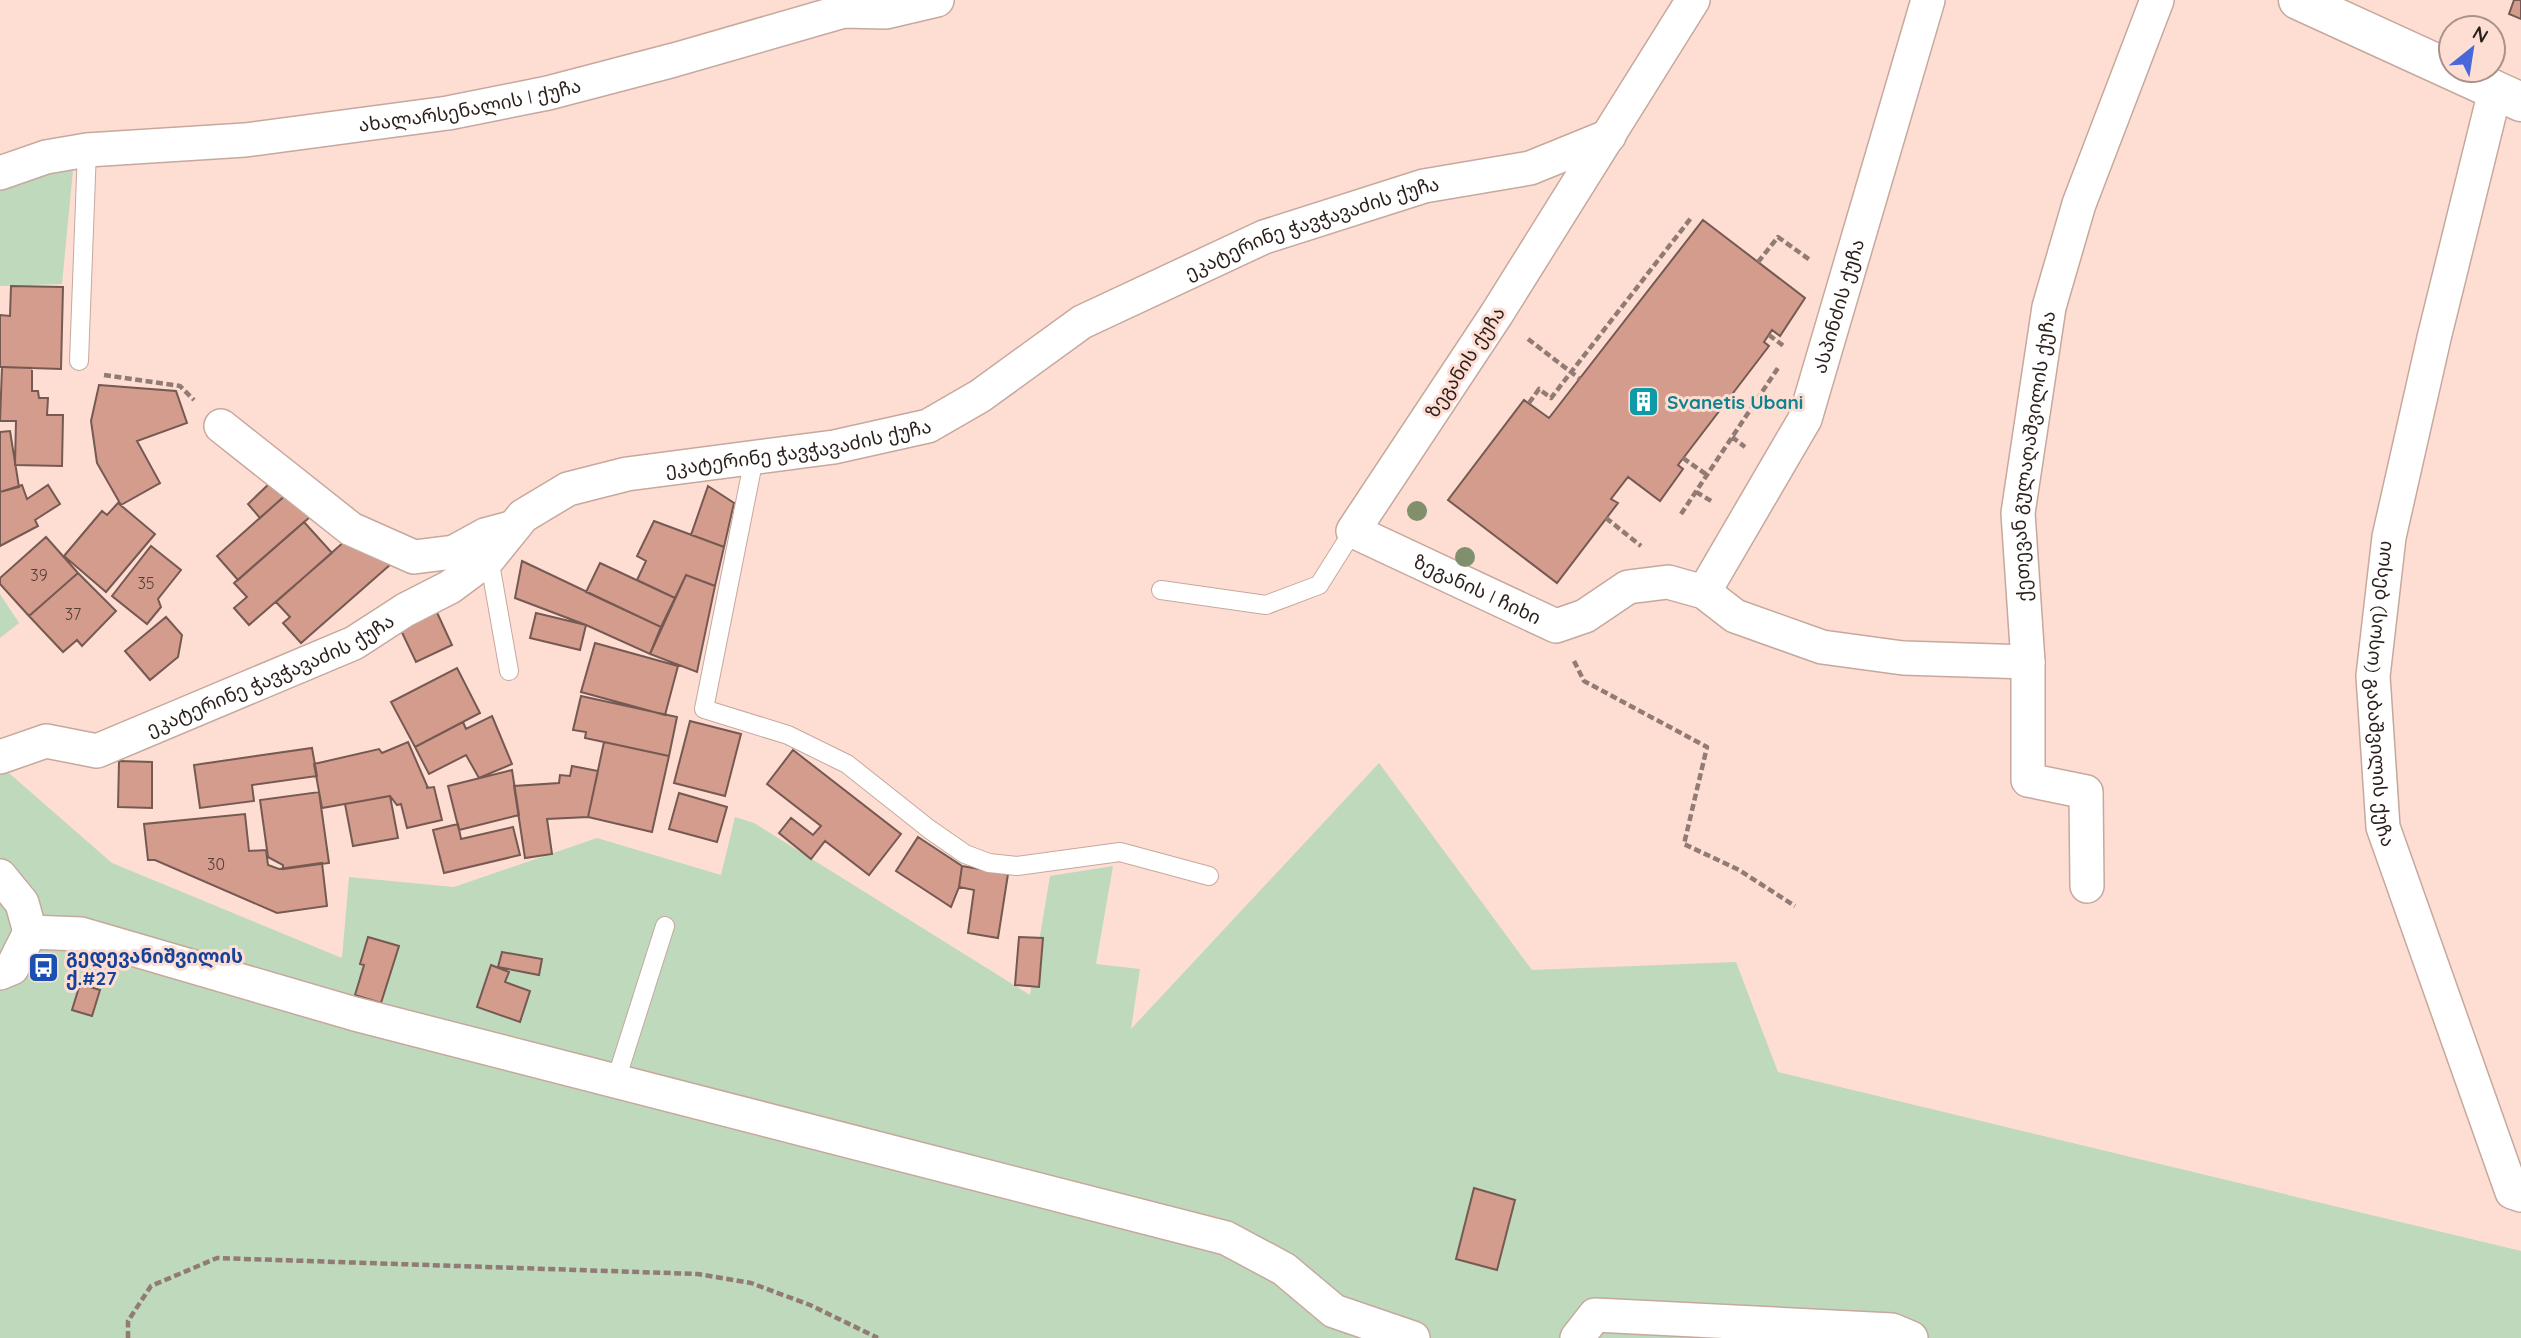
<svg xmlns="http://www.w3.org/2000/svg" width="2521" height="1338" font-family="Quicksand,'Noto Sans Georgian',sans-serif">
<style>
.green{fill:#bed9bc}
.building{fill:#d39c8c;stroke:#755952;stroke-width:2}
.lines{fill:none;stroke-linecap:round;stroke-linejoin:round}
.lane-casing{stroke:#c6a89d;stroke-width:20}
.street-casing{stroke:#c6a89d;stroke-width:36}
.secondary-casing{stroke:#c6a89d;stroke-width:41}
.path{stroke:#917b74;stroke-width:4.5;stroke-dasharray:7 3.5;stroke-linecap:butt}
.lane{stroke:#fff;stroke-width:18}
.street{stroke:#fff;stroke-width:33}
.secondary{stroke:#fff;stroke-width:38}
.tree{fill:#818f6c}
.labels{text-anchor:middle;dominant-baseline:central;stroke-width:6;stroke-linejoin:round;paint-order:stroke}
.number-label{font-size:16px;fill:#553e37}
.street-label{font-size:19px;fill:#2b1f1b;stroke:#feded3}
.culture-label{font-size:19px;font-weight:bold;fill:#0d838f;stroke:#feded3;text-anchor:start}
.transit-label{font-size:19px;font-weight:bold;fill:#164399;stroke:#feded3;text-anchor:start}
</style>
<rect width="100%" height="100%" fill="#feded3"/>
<path class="green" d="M73 170 62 284 0 286V186L24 178Z
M0 594 19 623 0 638Z
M1379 763 1532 970 1736 962 1778 1072 2521 1251V1338H0V768L2 767 112 863 342 958 349 877 454 887 597 838 721 875 735 817 754 823 1030 995 1050 876 1113 866 1096 964 1140 969 1131 1029Z"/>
<path class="building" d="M2514 0H2521V19L2509 14Z
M1703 220 1805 298 1780 336 1772 330 1764 342 1769 346 1678 465 1683 469 1660 501 1628 477 1611 499 1618 503 1557 583 1448 500 1524 400 1549 418Z
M11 286 63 287 61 369 0 367V315L10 316Z
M2 367 32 368V391H38L39 398H48L47 415H63L62 466 15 465 16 421H0Z
M99 385 176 391 187 423 137 441 160 483 121 505 97 463 91 421Z
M10 431 19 487 0 492V432Z
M273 480 288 493 260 518 248 504Z
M22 485 27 499 48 485 60 504 35 520 38 526 0 546V492Z
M708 486 734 503 724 547 691 535Z
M288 493 310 517 238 580 217 556Z
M118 503 155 534 106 592 64 556 102 511 107 515Z
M654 521 724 547 715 586 686 575 675 598 637 580 646 561 637 556Z
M304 522 332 553 249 625 234 608 247 597 234 583Z
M46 537 78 573 29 616 0 584V578Z
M345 541 391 564 301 643 283 623 290 617 276 602Z
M151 546 181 570 158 599 161 607 147 624 112 596Z
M522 561 661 627 650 654 586 625 515 598Z
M600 563 675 598 661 627 586 592Z
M78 573 116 611 82 646 77 640 63 652 29 616Z
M686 575 715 586 697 672 650 654Z
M434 606 452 645 416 662 397 622Z
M536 613 586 625 580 650 530 638Z
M166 617 182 635 178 657 150 680 125 651Z
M595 643 678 666 665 715 581 692Z
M457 668 480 713 415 747 391 702Z
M581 696 677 717 669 756 585 738 586 732 573 730Z
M492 716 512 764 479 778 466 755 429 774 415 747 463 722 466 729Z
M690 721 741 734 725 796 674 783Z
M408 742 428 788H426L434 787 442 820 407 828 401 804 397 805 390 796 322 808 314 764 379 749 382 753Z
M604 742 669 756 652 832 588 817Z
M312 748 317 776 252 785 254 801 200 808 194 765Z
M793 750 901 834 869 875 825 841 811 859 779 833 791 818 813 835 821 826 767 784Z
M119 761 152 762V808L118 807Z
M572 766 598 771 588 817 547 819 552 854 525 858 514 786 559 783 560 775 570 776Z
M512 770 519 815 459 830 448 786Z
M319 792 329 863 283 869V865L268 857 260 800Z
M679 793 727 807 717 842 669 829Z
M390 796 398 838 353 846 345 804Z
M245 814 249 851 266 850 268 865 279 869 322 863 327 906 277 913 155 860H148L144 824Z
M458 824 461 839 513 827 520 855 444 873 433 830Z
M918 837 962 866 959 887 951 907 896 871Z
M962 866 1008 874 998 938 968 933 974 890 959 887Z
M368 937 399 946 381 1003 355 995 364 965 360 964Z
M1019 937 1043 938 1039 987 1015 985Z
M502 952 542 959 539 975 498 967Z
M491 965 509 972 505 982 530 991 520 1022 477 1007Z
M80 984 100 990 92 1016 72 1010Z
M1474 1188 1515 1200 1497 1270 1456 1259Z"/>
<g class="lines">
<defs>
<path id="lane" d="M79 361 87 150
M754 458 704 709 788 735 847 764 929 829 965 854 989 863 1017 866 1120 852 1209 876
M489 558 509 671
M1161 590 1266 605 1319 585 1353 531
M616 1080 665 926"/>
<g id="street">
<path id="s1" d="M1693 0 1496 315 1353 531 1556 626 1585 616 1628 587 1668 582 1704 592 1735 616 1822 647 1903 658 2028 662"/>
<path id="s2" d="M2495 91 2434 338 2389 537 2373 676 2383 827 2512 1192 2521 1195"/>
<path id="s3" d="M0 173 46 157 87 150 245 140 448 113 548 93 674 60 844 11 886 12 937 0"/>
<path d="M221 426 351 529 414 557 454 552 485 535 511 528"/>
<path id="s4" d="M1704 592 1805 419 1928 0"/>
<path id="s5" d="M0 757 46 741 97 751 354 643 405 610 450 587 489 558 523 516 568 489 627 474 834 447 928 426 980 396 1082 322 1264 237 1424 186 1530 168 1609 136"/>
<path d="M0 876 22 903 30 932"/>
<path id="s6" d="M2087 886 2086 792 2028 780V662L2018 513 2049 307 2079 204 2157 0"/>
<path d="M30 932 81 934 355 1014 1226 1238 1284 1269 1334 1311 1413 1338"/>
<path d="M0 973 12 968 30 932"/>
<path d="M1577 1338 1595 1315 1892 1330 1911 1338"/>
</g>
<path id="secondary" d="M2298 0 2521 102"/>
</defs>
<use href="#lane" class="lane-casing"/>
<use href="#street" class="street-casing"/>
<use href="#secondary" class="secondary-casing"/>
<path class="path" d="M1758 262 1778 237 1810 260
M1769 335 1785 347
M1528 339 1580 379
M104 375 180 386 194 400
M1529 403 1539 389 1551 398 1691 218
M1732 437 1745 447
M1683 458 1707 475
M1696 492 1713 502
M1681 514 1778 368
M1606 518 1641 546
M1574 661 1584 681 1707 747 1684 844 1739 870 1795 906
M128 1338V1321L151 1286 217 1258 698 1274 751 1283 810 1305 878 1338"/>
<use href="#lane" class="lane"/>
<use href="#street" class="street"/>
<use href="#secondary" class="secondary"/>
</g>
<g class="tree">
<circle cx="1417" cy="511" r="10"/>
<circle cx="1465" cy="557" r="10"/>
</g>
<defs>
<symbol id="building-square" viewBox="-11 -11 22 22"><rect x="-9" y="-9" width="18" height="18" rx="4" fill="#0f9aa8" stroke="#feded3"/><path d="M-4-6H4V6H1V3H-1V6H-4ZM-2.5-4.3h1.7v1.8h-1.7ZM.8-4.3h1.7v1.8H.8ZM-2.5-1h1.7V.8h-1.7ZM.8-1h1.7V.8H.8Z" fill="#fff"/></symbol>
<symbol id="bus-square" viewBox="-11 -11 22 22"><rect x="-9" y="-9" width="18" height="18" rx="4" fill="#1a4fb4" stroke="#feded3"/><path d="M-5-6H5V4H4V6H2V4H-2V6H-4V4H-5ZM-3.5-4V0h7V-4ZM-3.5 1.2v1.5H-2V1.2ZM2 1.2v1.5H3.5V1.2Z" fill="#fff"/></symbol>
</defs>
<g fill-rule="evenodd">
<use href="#building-square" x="1626" y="384" width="35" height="35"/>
<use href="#bus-square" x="26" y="950" width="35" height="35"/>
</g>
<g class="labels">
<g class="number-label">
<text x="39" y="575">39</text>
<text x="146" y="583">35</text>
<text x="73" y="614">37</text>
<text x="216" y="864">30</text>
</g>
<g class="street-label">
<text stroke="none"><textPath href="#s3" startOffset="476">ახალარსენალის I ქუჩა</textPath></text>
<text stroke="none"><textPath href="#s5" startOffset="1447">ეკატერინე ჭავჭავაძის ქუჩა</textPath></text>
<text stroke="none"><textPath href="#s4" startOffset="318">ასპინძის ქუჩა</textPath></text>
<text transform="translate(1465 362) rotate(-57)">ზეგანის ქუჩა</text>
<text stroke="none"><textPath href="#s5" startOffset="880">ეკატერინე ჭავჭავაძის ქუჩა</textPath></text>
<text stroke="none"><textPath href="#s6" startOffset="478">ქეთევან გულაღაშვილის ქუჩა</textPath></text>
<text stroke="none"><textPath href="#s1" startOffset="768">ზეგანის I ჩიხი</textPath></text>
<text stroke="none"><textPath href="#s5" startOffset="290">ეკატერინე ჭავჭავაძის ქუჩა</textPath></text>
<text stroke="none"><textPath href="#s2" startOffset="616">იოსებ (სოსო) გაბაშვილის ქუჩა</textPath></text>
</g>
<g class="culture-label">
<text x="1667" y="402">Svanetis Ubani</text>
</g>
<g class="transit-label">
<text x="66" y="956">გედევანიშვილის<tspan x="66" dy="22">ქ.#27</tspan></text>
</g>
</g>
<g transform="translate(2472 49) rotate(30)"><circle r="33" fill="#feded3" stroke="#aa9289" stroke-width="2"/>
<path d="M0-5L12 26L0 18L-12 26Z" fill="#4767da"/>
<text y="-10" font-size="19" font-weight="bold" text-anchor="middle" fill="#2b1f1b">N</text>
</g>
</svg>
